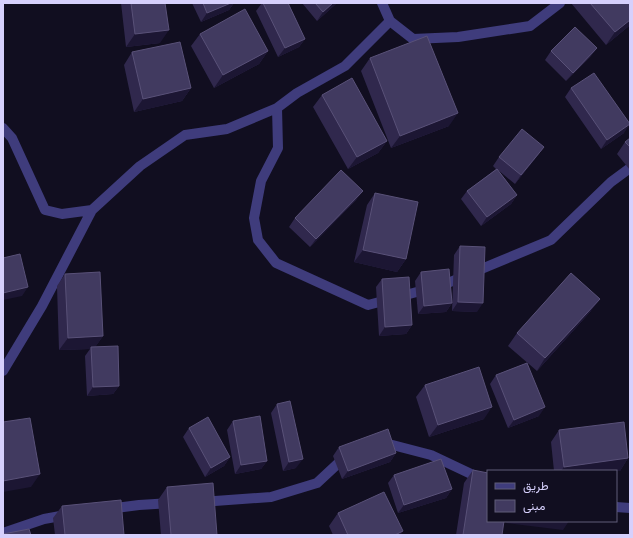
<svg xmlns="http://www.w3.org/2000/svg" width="633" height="538" font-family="Karla,Vazirmatn,sans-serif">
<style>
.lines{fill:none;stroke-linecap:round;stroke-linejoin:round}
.minor{stroke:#3f3c7c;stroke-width:10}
.wall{fill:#30284d}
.shaded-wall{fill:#1c1633}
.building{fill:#413a60;stroke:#595178}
</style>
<rect width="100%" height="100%" fill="#110e20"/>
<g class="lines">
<path class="minor" d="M382 3 390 21 413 39 458 37 530 26 560 3
M277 108 278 148 261 181 254 218 258 240 276 263 368 305 443 285 551 240 611 182 630 168
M3 128 12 138 45 210 62 214 92 210
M3 371 42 306 92 210 140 166 185 135 227 129 277 108 297 93 345 66 390 21
M381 442 431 455 488 482
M201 502 271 497 317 483 346 456
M616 507 630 508
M108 509 139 505 171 503
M3 533 44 519 66 515"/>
</g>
<path class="wall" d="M121 3H165L160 43 126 47Z
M192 3H234L229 10 201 22Z
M262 3H288L305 39 299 47 278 57 256 11Z
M302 3H337L317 21Z
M571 3H630V24L629 26 606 45Z
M200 34 268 51 259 64 214 88 191 46Z
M597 48 590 57 566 81 545 60 551 51Z
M132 52 191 88 182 101 134 112 124 65Z
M370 58 449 126 391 148 361 71Z
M571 88 624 133 601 149 565 97Z
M322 95 387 141 378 153 348 169 313 107Z
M630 138V170L617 154 625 142Z
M544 147 538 155 515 184 498 170 517 195 511 204 481 226 461 199 467 191 496 169 493 166 499 157Z
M375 193 406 259 397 272 354 262 367 205Z
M357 199 310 247 289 227 295 218Z
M460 246 477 312 452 311 454 255Z
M421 272 452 303 446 312 418 314 415 281Z
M65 274 103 336 95 347 119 386 113 394 87 396 85 356 90 349 59 350 57 286Z
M382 279 412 325 406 334 379 336 376 287Z
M591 311 537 371 508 346 517 333Z
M496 375 539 416 508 428 490 384Z
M425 385 484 419 429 437 416 397Z
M277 404 296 468 283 471 271 413Z
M233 421 267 461 261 469 235 474 227 430Z
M189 428 230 457 224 466 205 477 183 437Z
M559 430 628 458 620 471H554L551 442Z
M339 447 396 453 390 462 342 479 333 456Z
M473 470 502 535H456L464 483Z
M394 475 452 489 446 498 398 513 388 483Z
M167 487 217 535H161L158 500Z
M62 506 124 535H55L53 518Z
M338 513 403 531 400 535H333L329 526Z"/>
<path class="shaded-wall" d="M231 3H234L229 10 201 22 207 13Z
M333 3H337L317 21 323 12Z
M630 20V24L629 26 606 45 615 32Z
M169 30 160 43 126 47 135 34Z
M305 39 299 47 278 57 285 48Z
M597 48 590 57 566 81 573 73Z
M268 51 259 64 214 88 223 75Z
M191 88 182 101 134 112 143 99Z
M458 113 449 126 391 148 400 136Z
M630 124 624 133 601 149 607 140Z
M387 141 378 153 348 169 357 157Z
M544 147 538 155 515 184 521 175Z
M363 191 357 199 310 247 316 239Z
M517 195 511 204 481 226 487 217Z
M363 250 406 259 397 272 354 262Z
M28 287 22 296 3 300V293Z
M600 299 591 311 537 371 545 358Z
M458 302 483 303 477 312 452 311Z
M452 303 446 312 418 314 424 306Z
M412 325 406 334 379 336 385 327Z
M103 336 94 349 91 347 90 349 59 350 68 338Z
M119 386 113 394 87 396 93 387Z
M492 407 484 419 429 437 438 425Z
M545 407 539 416 508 428 514 420Z
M396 453 390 462 342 479 348 471Z
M230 457 224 466 205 477 211 468Z
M628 458 620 471H561L564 467Z
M303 459 296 468 283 471 289 462Z
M267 461 261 469 235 474 241 465Z
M40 474 31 487 3 492V481Z
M452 489 446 498 398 513 404 505Z
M507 521H569L563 530 506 523Z
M403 531 400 535H395Z"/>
<path class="building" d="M131 3H165L169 30 135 34Z
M203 3H231L207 13Z
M263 3H288L305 39 285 48Z
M315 3H333L323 12Z
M590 3H629L630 5V20L615 32Z
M245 9 268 51 223 75 200 34Z
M575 27 597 48 573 73 551 51Z
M427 36 458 113 400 136 370 58Z
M180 42 191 88 143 99 132 52Z
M594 73 630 124 607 140 571 88Z
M352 78 387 141 357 157 322 95Z
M522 129 544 147 521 175 499 157Z
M630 138V147L625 142Z
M497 169 517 195 487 217 467 191Z
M341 170 363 191 316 239 295 218Z
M375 193 418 202 406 259 363 250Z
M460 246 485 247 483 303 458 302Z
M20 254 28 287 3 293V258Z
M449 269 452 303 424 306 421 272Z
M100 272 103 336 68 338 65 274Z
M571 273 600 299 545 358 517 333Z
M409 277 412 325 385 327 382 279Z
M118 346 119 386 93 387 91 347Z
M527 363 545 407 514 420 496 375Z
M479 367 492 407 438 425 425 385Z
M290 401 303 459 289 462 277 404Z
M260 416 267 461 241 465 233 421Z
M208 417 230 457 211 468 189 428Z
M30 418 40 474 3 481V422Z
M624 422 628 458 564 467 559 430Z
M388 429 396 453 348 471 339 447Z
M441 459 452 489 404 505 394 475Z
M473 470 488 473V521H504L502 535H463Z
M213 483 217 535H171L167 487Z
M384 492 403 531 395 535H348L338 513Z
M121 500 124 535H65L62 506Z
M29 529 31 535H3V534Z"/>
<rect width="633" height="538" fill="none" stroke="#d6d0fc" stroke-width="8"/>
<rect x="487" y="470" width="130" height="52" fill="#110e20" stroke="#605c78"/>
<rect x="495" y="483" width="20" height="6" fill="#3f3c7c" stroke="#605c78"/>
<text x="523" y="490" font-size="12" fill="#d6d0fc">طريق</text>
<rect x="495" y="500" width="20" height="12" fill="#413a60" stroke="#605c78"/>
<text x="523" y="510" font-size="12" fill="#d6d0fc">مبنى</text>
</svg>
